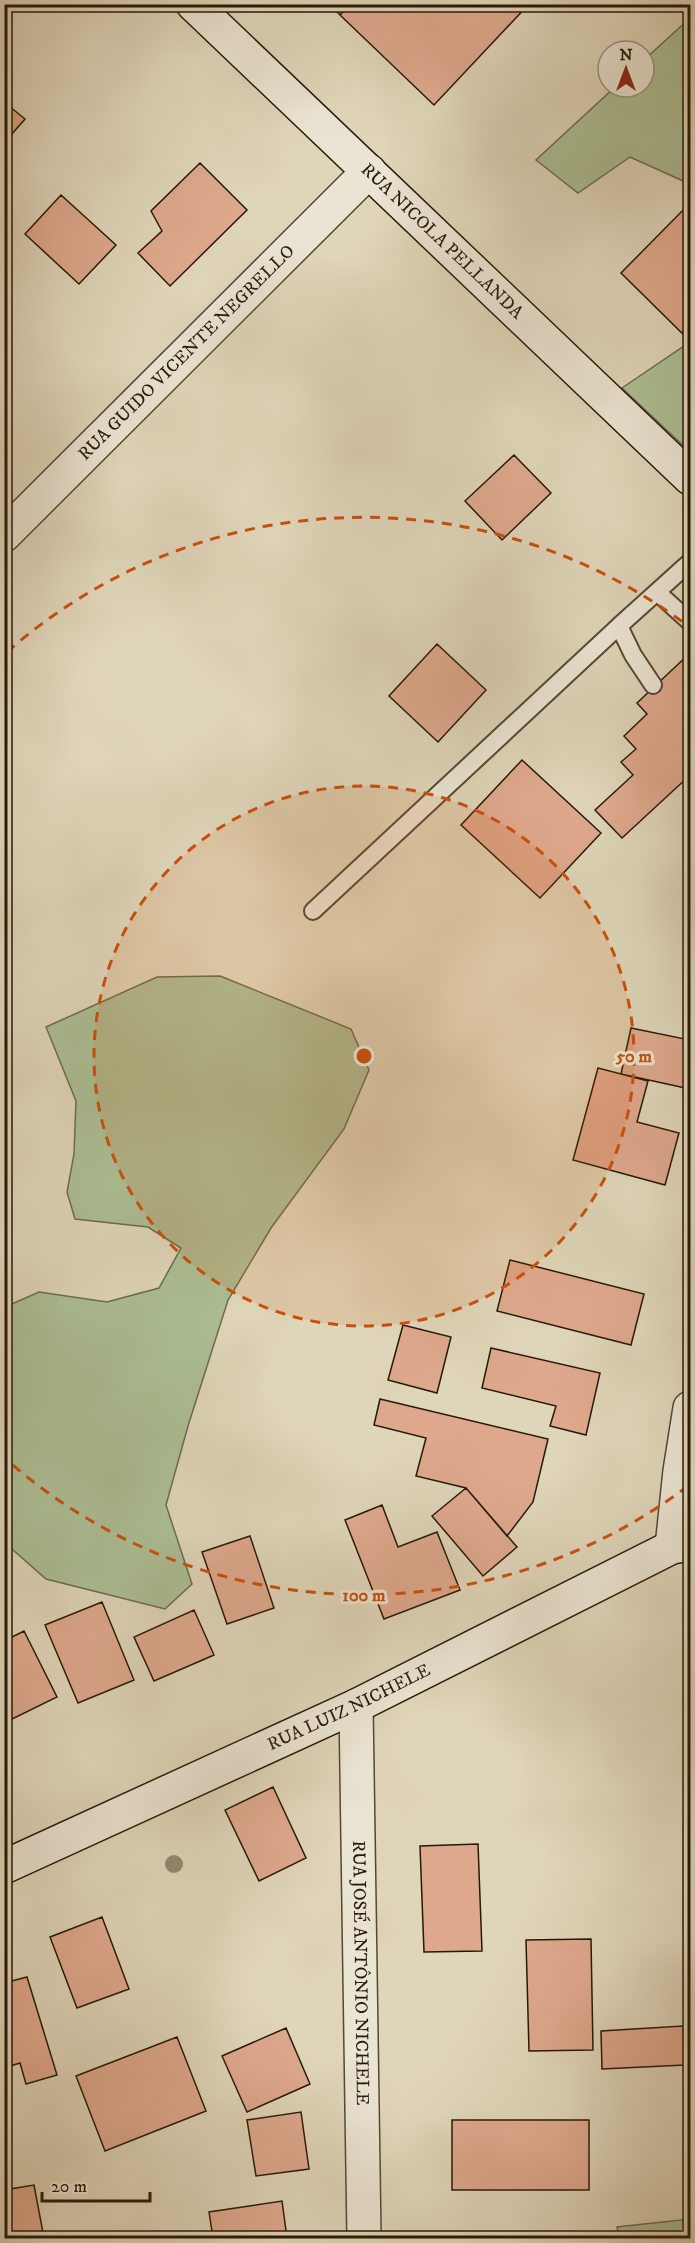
<svg xmlns="http://www.w3.org/2000/svg" width="695" height="2243" font-family="'IM FELL DW Pica',serif">
<style>
.green{fill:#acbe94;stroke:#6a6c4e;stroke-width:1.5}
.building{fill:#dea88d;stroke:#271908;stroke-width:1.5}
.lines{fill:none;stroke-linecap:round;stroke-linejoin:round}
.lane-casing{stroke:#554834;stroke-width:20}
.street-casing{stroke:#554834;stroke-width:36}
.secondary-casing{stroke:#271908;stroke-width:36}
.lane{stroke:#eae4d2;stroke-width:16}
.street{stroke:#eae4d2;stroke-width:33}
.secondary{stroke:#eae4d2;stroke-width:33}
.tree{fill:#90896f}
.ring{fill:none;stroke:#cb4f0b;stroke-width:3;stroke-dasharray:10 8}
.labels{text-anchor:middle;dominant-baseline:central;stroke-width:6;stroke-linejoin:round;paint-order:stroke}
.street-label{font-size:18px;fill:#271908;stroke:#eae4d2}
.centre{fill:#cb4f0b;stroke:#eae4d2;stroke-width:3}
.ring-label{font-size:18px;text-anchor:middle;font-weight:bold;fill:#cb4f0b;stroke:#eae4d2;stroke-width:6;stroke-linejoin:round;paint-order:stroke}
</style>
<rect width="100%" height="100%" fill="#dfd5b9"/>
<filter id="stains"><feTurbulence type="fractalNoise" baseFrequency=".00333" numOctaves="4"/><feColorMatrix values="0 0 0 0 .2 0 0 0 0 .09 0 0 0 0 .02 0 0 0 .5 -.17"/></filter>
<radialGradient id="worn" r=".72"><stop offset=".6" stop-color="#630" stop-opacity="0"/><stop offset="1" stop-color="#630" stop-opacity=".3"/></radialGradient>
<path class="green" d="M690 18V184L630 157 578 193 536 160 615 87H644V60Z
M690 342V452L622 388Z
M220 976 351 1029 369 1070 344 1129 271 1228 228 1300 188 1426 166 1505 192 1584 165 1609 46 1579 5 1543V1307L39 1292 107 1302 159 1288 181 1248 148 1227 75 1219 67 1192 74 1154 76 1101 46 1027 157 977Z
M690 2219V2238H619L617 2227Z"/>
<path class="building" d="M4 4H18L4 16Z
M329 4H350L340 15Z
M350 4H529L434 105 340 15Z
M4 102 25 119 4 143Z
M200 163 247 210 170 286 138 253 162 231 151 211Z
M61 195 116 245 79 284 25 234Z
M690 203V336L688 339 621 273Z
M514 455 551 493 502 540 465 501Z
M437 644 486 690 438 742 389 696Z
M690 653V765L683 772 688 777 622 838 595 810 633 775 621 762 636 749 624 736 647 714 637 703Z
M522 760 601 833 540 898 461 825Z
M631 1028 690 1040V1089L621 1074Z
M598 1068 648 1081 637 1122 679 1133 665 1185 573 1160Z
M510 1260 644 1294 631 1345 497 1311Z
M403 1325 451 1337 437 1393 388 1380Z
M491 1348 600 1373 586 1435 550 1426 556 1406 482 1388Z
M380 1399 548 1439 533 1502 507 1536 466 1488 416 1476 426 1438 374 1425Z
M466 1488 517 1547 483 1576 432 1516Z
M382 1505 398 1547 437 1532 460 1590 384 1619 345 1520Z
M250 1536 274 1608 227 1624 202 1552Z
M102 1602 134 1680 78 1703 45 1625Z
M194 1610 214 1655 154 1681 134 1637Z
M24 1631 57 1697 4 1723V1641Z
M273 1787 306 1858 259 1881 225 1810Z
M478 1844 482 1951 424 1952 420 1846Z
M102 1917 129 1989 77 2008 50 1937Z
M591 1939 593 2050 529 2051 526 1940Z
M27 1977 57 2075 26 2084 20 2063 4 2068V1983Z
M683 2026 685 2065 602 2069 601 2031Z
M286 2028 310 2084 247 2112 222 2056Z
M177 2037 206 2111 105 2151 76 2076Z
M301 2112 309 2169 256 2176 247 2120Z
M452 2120H589V2190H452Z
M34 2185 44 2238H4V2190Z
M282 2201 287 2238H213L209 2212Z"/>
<g class="lines">
<defs>
<path id="lane" d="M658 593 690 622
M653 685 633 655 619 626 690 562
M313 911 619 626"/>
<g id="street">
<path id="s1" d="M4 535 369 171"/>
<path d="M672 1547 680 1471 690 1408"/>
<path id="s2" d="M356 1706 364 2238"/>
</g>
<g id="secondary">
<path id="s3" d="M193 4 690 478"/>
<path id="s4" d="M4 1867 356 1706 672 1547 690 1544"/>
</g>
</defs>
<use href="#lane" class="lane-casing"/>
<use href="#street" class="street-casing"/>
<use href="#secondary" class="secondary-casing"/>
<use href="#lane" class="lane"/>
<use href="#street" class="street"/>
<use href="#secondary" class="secondary"/>
</g>
<circle class="tree" cx="174" cy="1864" r="9"/>
<circle cx="364" cy="1056" r="270" fill="#cb4f0b" fill-opacity=".12"/>
<g class="ring">
<circle cx="364" cy="1056" r="270"/>
<path d="M688 1486A539 539 0 0 1 7 1460M7 652A539 539 0 0 1 688 626"/>
</g>
<g class="labels">
<g class="street-label">
<text stroke="none"><textPath href="#s3" startOffset="344">RUA NICOLA PELLANDA</textPath></text>
<text stroke="none"><textPath href="#s1" startOffset="258">RUA GUIDO VICENTE NEGRELLO</textPath></text>
<text stroke="none"><textPath href="#s4" startOffset="380">RUA LUIZ NICHELE</textPath></text>
<text stroke="none"><textPath href="#s2" startOffset="267">RUA JOSÉ ANTÔNIO NICHELE</textPath></text>
</g>
</g>
<circle cx="364" cy="1056" r="9" class="centre"/>
<g class="ring-label">
<text x="634" y="1062">50 m</text>
<text x="364" y="1601">100 m</text>
</g>
<rect width="695" height="2243" fill="none" stroke="#dfd5b9" stroke-width="24"/>
<rect x="6" y="6" width="683" height="2231" fill="none" stroke="#271908" stroke-width="3"/>
<rect x="12" y="12" width="671" height="2219" fill="none" stroke="#271908" stroke-width="1.5"/>
<g transform="translate(626 69)"><circle r="28" fill="#eae4d2" stroke="#9c9381" stroke-width="1.5"/>
<path d="M0-4.5L10 22L0 15L-10 22Z" fill="#8f2418"/>
<text y="-9" font-size="16" font-weight="bold" text-anchor="middle" fill="#271908">N</text>
</g>
<path d="M42 2192v9h108v-9" fill="none" stroke="#271908" stroke-width="3"/>
<text x="51" y="2192" font-size="18" fill="#271908" stroke="#eae4d2" stroke-width="4.5" paint-order="stroke">20 m</text>
<rect width="100%" height="100%" filter="url(#stains)"/>
<rect width="100%" height="100%" fill="url(#worn)"/>
</svg>
